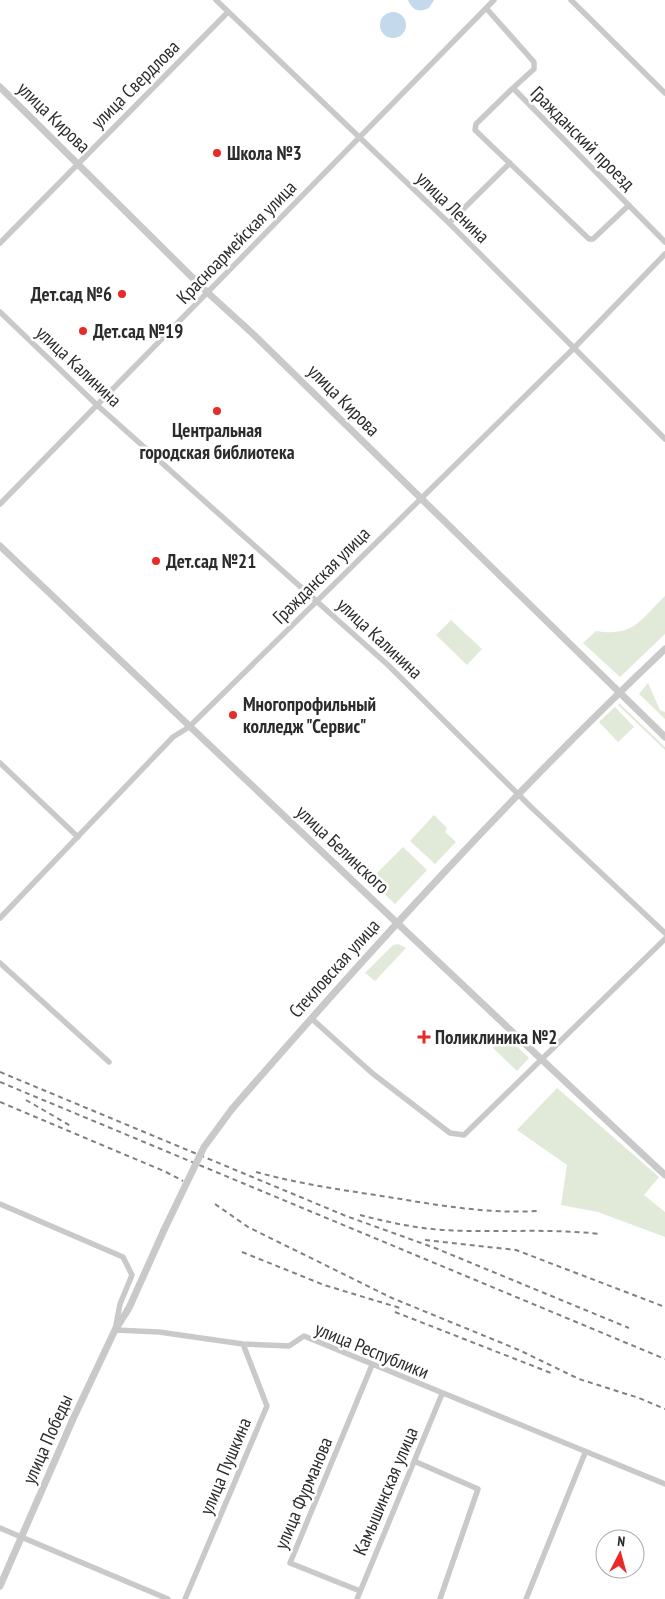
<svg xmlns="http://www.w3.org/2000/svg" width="665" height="1599" font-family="'PT Sans Narrow',sans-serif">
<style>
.green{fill:#e1ead8}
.water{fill:#c4d9eb}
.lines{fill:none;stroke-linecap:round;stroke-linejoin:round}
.minor{stroke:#c9c9c9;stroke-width:5.5}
.tertiary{stroke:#c9c9c9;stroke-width:7}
.rail{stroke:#818181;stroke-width:2;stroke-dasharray:5 4;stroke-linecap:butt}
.tertiary-bridge{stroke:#c9c9c9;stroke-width:7}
.poi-dot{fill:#e82a29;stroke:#fff;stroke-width:2}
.labels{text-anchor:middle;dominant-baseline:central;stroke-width:5;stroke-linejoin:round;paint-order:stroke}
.street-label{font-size:19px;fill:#2c2c2c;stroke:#fff}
.poi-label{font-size:19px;font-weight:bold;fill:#2c2c2c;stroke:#fff;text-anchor:start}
</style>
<rect width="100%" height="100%" fill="#fff"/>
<path class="green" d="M665 596V634L620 677 583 643 596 631C634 637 640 620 665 596Z
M451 620 482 649 467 665 436 635Z
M648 683 660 710 665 712V719L639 694Z
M619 703 665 747V750L618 705Z
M615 707 634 727 618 742 599 722Z
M434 815 447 828 445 832 456 842 435 864 410 841Z
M403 847 427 870 395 904 370 880Z
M398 944 406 948 375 981 365 973 393 945Z
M505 1035 529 1058 517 1071 493 1048Z
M557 1088 659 1177 644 1195 665 1212V1237L598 1212 561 1205 567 1165 517 1130Z"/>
<path class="water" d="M408 0H434L429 8C419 13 412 10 408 0Z
M380 25a13 13 0 1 1 26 0a13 13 0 1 1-26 0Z"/>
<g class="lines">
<path class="minor" d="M216 0 449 223 665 439
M571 0 665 93
M486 8 534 62V69L513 88 665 242
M513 88 476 124 475 130 589 239H593L629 205
M449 223 510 163
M0 243 228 12
M0 312 97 405 388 665 532 808 665 933
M0 504 494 0
M0 763 78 837
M0 918 173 737 189 727 575 347 665 254
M0 963 109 1062
M311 1018 372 1073 450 1133 464 1135 665 939
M0 1204 123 1257 132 1275 120 1304 115 1330 159 1332 243 1344 289 1346 304 1336 665 1484
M414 1461 478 1489 440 1599
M0 1528 168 1599
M360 1591 290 1563 372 1365
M185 1599 267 1406 243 1344
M357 1599 442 1394
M526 1599 585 1453"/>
<path class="tertiary" d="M0 87 207 292 252 333 665 737
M0 546C221 756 442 967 665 1175
M232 1109C370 950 512 794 665 649
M0 1586 73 1419 115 1330 129 1308 164 1230"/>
<path class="rail" d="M0 1072 346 1216 435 1248 629 1328
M0 1082 665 1359
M26 1100 71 1126
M0 1102 166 1172 183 1181
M256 1172C299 1184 343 1190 388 1197 437 1205 487 1214 537 1211
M215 1204 248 1227 392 1298 519 1350 579 1379 639 1398 665 1409
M360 1215C387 1222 415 1228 443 1230 495 1233 547 1228 600 1234
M425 1240 516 1250 665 1307
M242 1252 324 1285 400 1308
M395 1312 551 1373"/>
<path class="tertiary-bridge" d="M164 1230 204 1147 232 1109"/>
</g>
<g class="poi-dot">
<circle cx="217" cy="153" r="5"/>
<circle cx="122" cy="294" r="5"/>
<circle cx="83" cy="331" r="5"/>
<circle cx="217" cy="411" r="5"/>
<circle cx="156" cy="561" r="5"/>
<circle cx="233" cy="715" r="5"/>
<path d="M421.5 1029.5h5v5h5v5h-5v5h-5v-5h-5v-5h5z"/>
</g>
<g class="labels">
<g class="street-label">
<text transform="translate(135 84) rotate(-45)">улица Свердлова</text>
<text transform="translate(54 117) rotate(44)">улица Кирова</text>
<text transform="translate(583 138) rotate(45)">Гражданский проезд</text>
<text transform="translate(453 207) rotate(44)">улица Ленина</text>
<text transform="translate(236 242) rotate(-46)">Красноармейская улица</text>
<text transform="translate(79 366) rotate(43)">улица Калинина</text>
<text transform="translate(344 400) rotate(45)">улица Кирова</text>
<text transform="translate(321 575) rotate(-45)">Гражданская улица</text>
<text transform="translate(380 638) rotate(43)">улица Калинина</text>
<text transform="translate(343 849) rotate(43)">улица Белинского</text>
<text transform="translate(334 968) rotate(-48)">Стекловская улица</text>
<text transform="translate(372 1350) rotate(22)">улица Республики</text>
<text transform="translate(47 1439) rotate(-66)">улица Победы</text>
<text transform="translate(225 1466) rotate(-67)">улица Пушкина</text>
<text transform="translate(385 1491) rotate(-67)">Камышинская улица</text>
<text transform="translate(303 1493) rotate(-67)">улица Фурманова</text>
</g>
<g class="poi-label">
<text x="227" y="153">Школа №3</text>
<text x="112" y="294" text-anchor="end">Дет.сад №6</text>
<text x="93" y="331">Дет.сад №19</text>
<text x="217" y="430" text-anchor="middle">Центральная<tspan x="217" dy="22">городская библиотека</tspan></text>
<text x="166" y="561">Дет.сад №21</text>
<text x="243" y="704">Многопрофильный<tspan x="243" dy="22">колледж "Сервис"</tspan></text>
<text x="435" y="1037">Поликлиника №2</text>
</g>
</g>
<g transform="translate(620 1554) rotate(6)"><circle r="24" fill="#ffffff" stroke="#ababab"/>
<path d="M0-4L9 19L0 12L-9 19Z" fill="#e82a29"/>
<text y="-8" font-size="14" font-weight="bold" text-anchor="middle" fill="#2c2c2c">N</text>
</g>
</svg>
